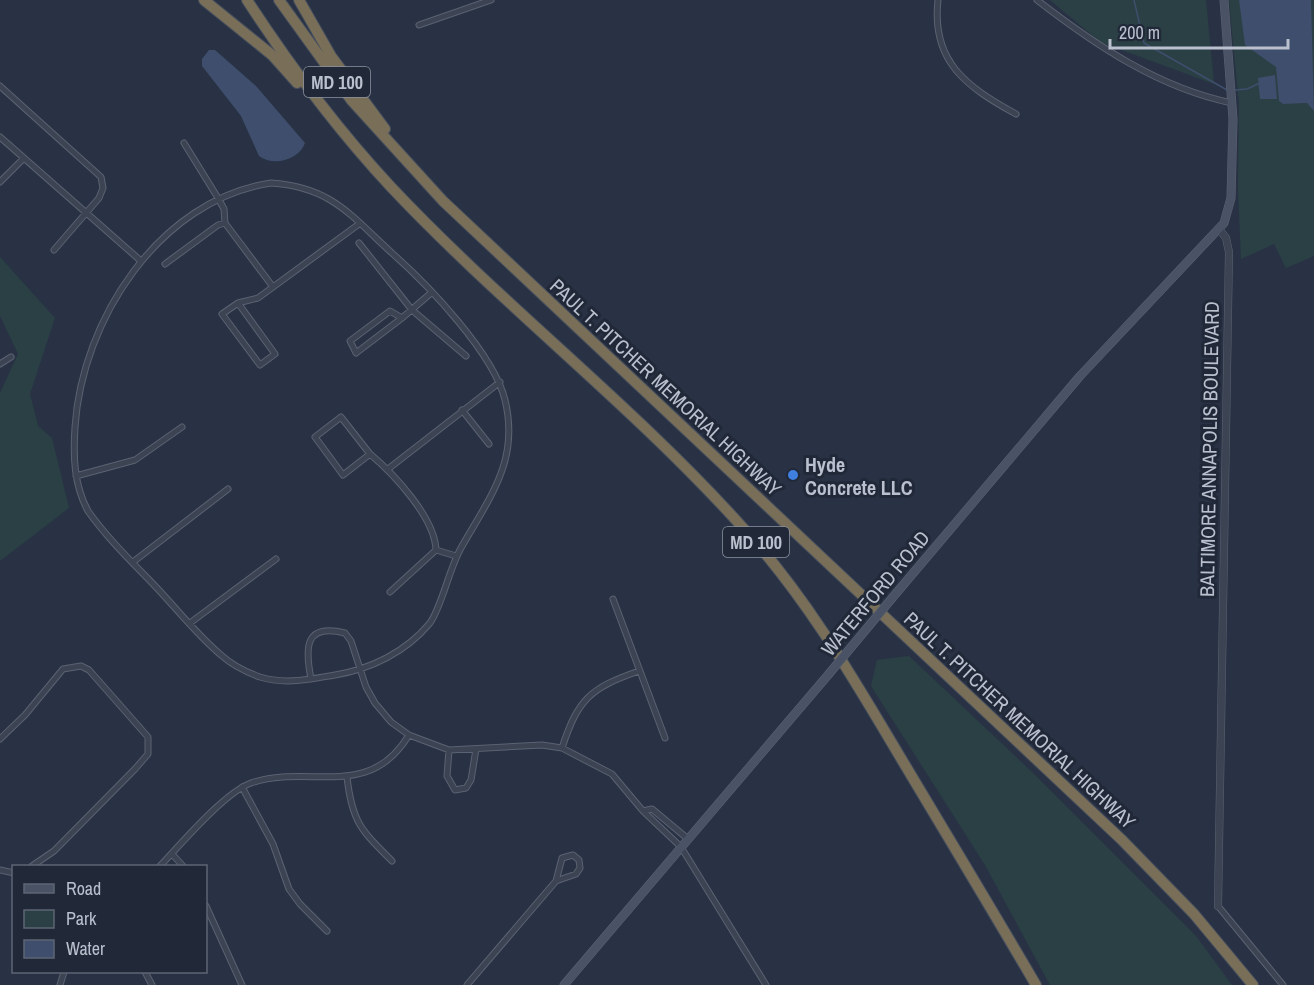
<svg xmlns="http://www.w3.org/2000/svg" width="1314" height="985" font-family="'Archivo Narrow',sans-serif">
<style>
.green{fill:#2a4045}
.water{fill:#3e4e6c}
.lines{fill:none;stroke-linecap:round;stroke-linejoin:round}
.stream{stroke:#3e4e6c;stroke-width:1.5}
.minor-casing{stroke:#5b6271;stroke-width:7}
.tertiary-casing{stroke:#5b6271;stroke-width:8}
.secondary-casing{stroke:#5b6271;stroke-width:9}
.motorway-casing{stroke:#474f5e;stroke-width:12}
.minor{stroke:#3c4453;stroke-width:5}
.tertiary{stroke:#3c4453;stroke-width:7}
.secondary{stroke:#4a5366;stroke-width:8}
.motorway{stroke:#796f59;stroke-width:10}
.secondary-bridge-casing{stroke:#5b6271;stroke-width:9;stroke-linecap:butt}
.secondary-bridge{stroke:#4a5366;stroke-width:8}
.shop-dot{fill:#3f7fe0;stroke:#212939;stroke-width:2}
.labels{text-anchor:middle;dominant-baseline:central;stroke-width:6;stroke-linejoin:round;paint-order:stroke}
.shield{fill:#212939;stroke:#8c93a1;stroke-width:1.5}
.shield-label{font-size:18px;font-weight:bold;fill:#bac0cd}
.street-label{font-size:20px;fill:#bac0cd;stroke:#212939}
.poi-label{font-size:20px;font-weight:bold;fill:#bac0cd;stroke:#212939;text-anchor:start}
</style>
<rect width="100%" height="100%" fill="#283244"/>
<path class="green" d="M1050 0H1206L1214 84 1100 42Z
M1229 0H1314V256L1286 268 1274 244 1241 259 1238 190 1239 104Z
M0 257 55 318 30 394 38 426 52 438 69 508 0 561V393L18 354 0 316Z
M909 656 1033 773 1196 936 1232 985H1050L985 865 871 686 877 660Z"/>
<path class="water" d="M1239 0H1311L1314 111 1307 103 1283 104 1279 101 1276 67 1245 45Z
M209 50H215L256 86 305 143C299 160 273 167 259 156L241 116 202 66V59Z
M1275 75 1277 99H1260L1258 78Z"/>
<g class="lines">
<path class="stream" d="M1134 0 1144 43 1227 90
M1235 90 1247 89 1260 83"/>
<defs>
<path id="minor" d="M938 0C931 62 967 87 1016 114
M1037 0C1095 45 1159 88 1232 103
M419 25 491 0
M0 86 101 177 103 188 99 198 54 250
M0 137 141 261
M184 143 218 198 224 209 225 223 273 287
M0 182 23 159
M271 183C332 187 351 216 393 254 429 286 494 354 505 400 520 461 489 498 461 548 449 569 442 606 430 623 406 652 371 669 335 675 310 679 286 685 260 677 246 672 232 665 221 655 197 635 177 609 155 586 132 562 107 538 88 511 74 485 73 457 75 427 82 320 159 200 271 183Z
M359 243 412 310 466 356
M165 264 218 225 225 223
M238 303 275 354 260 365 222 314Z
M238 303 258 298 359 224
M390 311 402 318 356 353 350 341Z
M402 318 431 293
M0 364 11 357
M462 410 489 444
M341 417 370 454 343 475 315 437Z
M370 454C394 474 435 518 436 550L456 556
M388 469 500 382
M76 476 135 460 182 427
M133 562 228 489
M390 592 436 550
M613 599 665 738
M190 623 276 559
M311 679C305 648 304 623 345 633L351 641 366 687 375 703 391 722 409 735 449 750 542 745 562 748 612 774 643 811 681 847 766 985
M0 739 25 715 63 669 81 666 89 670 148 737V754L135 769 54 851 32 866
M562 748C578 699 590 688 639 671
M449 750 447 776 455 790 466 788 471 780 476 749
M347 777C352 822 361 830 392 861
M242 787 273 844 289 889 300 904 327 931
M643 811 652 809 688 839
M172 854 183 866
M160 866C181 844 224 793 251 783 310 763 368 802 409 735
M0 870 14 873
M206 906 242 985
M1218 906 1283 985
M145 972 152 985
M60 985 64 972
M467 985 556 881 562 858 573 855 579 860 580 868 576 874 556 881"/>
<path id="tertiary" d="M1218 906 1229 252 1226 238 1219 229"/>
<path id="secondary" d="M893 597 1080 376 1224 223 1231 198 1233 119 1224 0
M564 985 828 675"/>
<path id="motorway" d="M204 0 272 55 297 83
M247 0C290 66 337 129 391 187 503 306 635 407 744 529 806 597 852 676 899 755 945 832 991 908 1036 985
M279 0 352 101 443 201 1122 840 1194 914 1253 985
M299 0 331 56 385 129"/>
</defs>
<use href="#minor" class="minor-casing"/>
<use href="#tertiary" class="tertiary-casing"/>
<use href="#secondary" class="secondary-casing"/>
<use href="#motorway" class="motorway-casing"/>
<use href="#minor" class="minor"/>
<use href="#tertiary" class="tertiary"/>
<use href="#secondary" class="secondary"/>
<use href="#motorway" class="motorway"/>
<defs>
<path id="secondary-bridge" d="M828 675 893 597"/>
</defs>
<use href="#secondary-bridge" class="secondary-bridge-casing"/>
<use href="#secondary-bridge" class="secondary-bridge"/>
</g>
<circle class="shop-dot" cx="793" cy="475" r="6"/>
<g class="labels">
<g class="shield">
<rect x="304" y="67" width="66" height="30" rx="4.5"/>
<rect x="723" y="527" width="66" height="30" rx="4.5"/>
</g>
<g class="shield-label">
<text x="337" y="82">MD 100</text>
<text x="756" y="542">MD 100</text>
</g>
<g class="street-label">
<text transform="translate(666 387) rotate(43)">PAUL T. PITCHER MEMORIAL HIGHWAY</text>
<text transform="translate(1209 449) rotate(-89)">BALTIMORE ANNAPOLIS BOULEVARD</text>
<text transform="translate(875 593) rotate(-50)">WATERFORD ROAD</text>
<text transform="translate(1020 720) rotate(43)">PAUL T. PITCHER MEMORIAL HIGHWAY</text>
</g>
<g class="poi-label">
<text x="805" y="464">Hyde<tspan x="805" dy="23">Concrete LLC</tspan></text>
</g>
</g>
<rect x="12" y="865" width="195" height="108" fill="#212939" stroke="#5e6574" stroke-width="1.5"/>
<rect x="24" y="884" width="30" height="9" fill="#4a5366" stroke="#5e6574" stroke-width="1.5"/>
<text x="66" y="895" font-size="18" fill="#bac0cd">Road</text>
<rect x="24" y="910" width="30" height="18" fill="#2a4045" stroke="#5e6574" stroke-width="1.5"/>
<text x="66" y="925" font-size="18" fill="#bac0cd">Park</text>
<rect x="24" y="940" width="30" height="18" fill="#3e4e6c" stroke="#5e6574" stroke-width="1.5"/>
<text x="66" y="955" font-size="18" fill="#bac0cd">Water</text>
<path d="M1110 39v9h178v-9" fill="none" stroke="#bac0cd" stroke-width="3"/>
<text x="1119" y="39" font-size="18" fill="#bac0cd" stroke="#212939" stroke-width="4.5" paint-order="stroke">200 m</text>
</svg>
